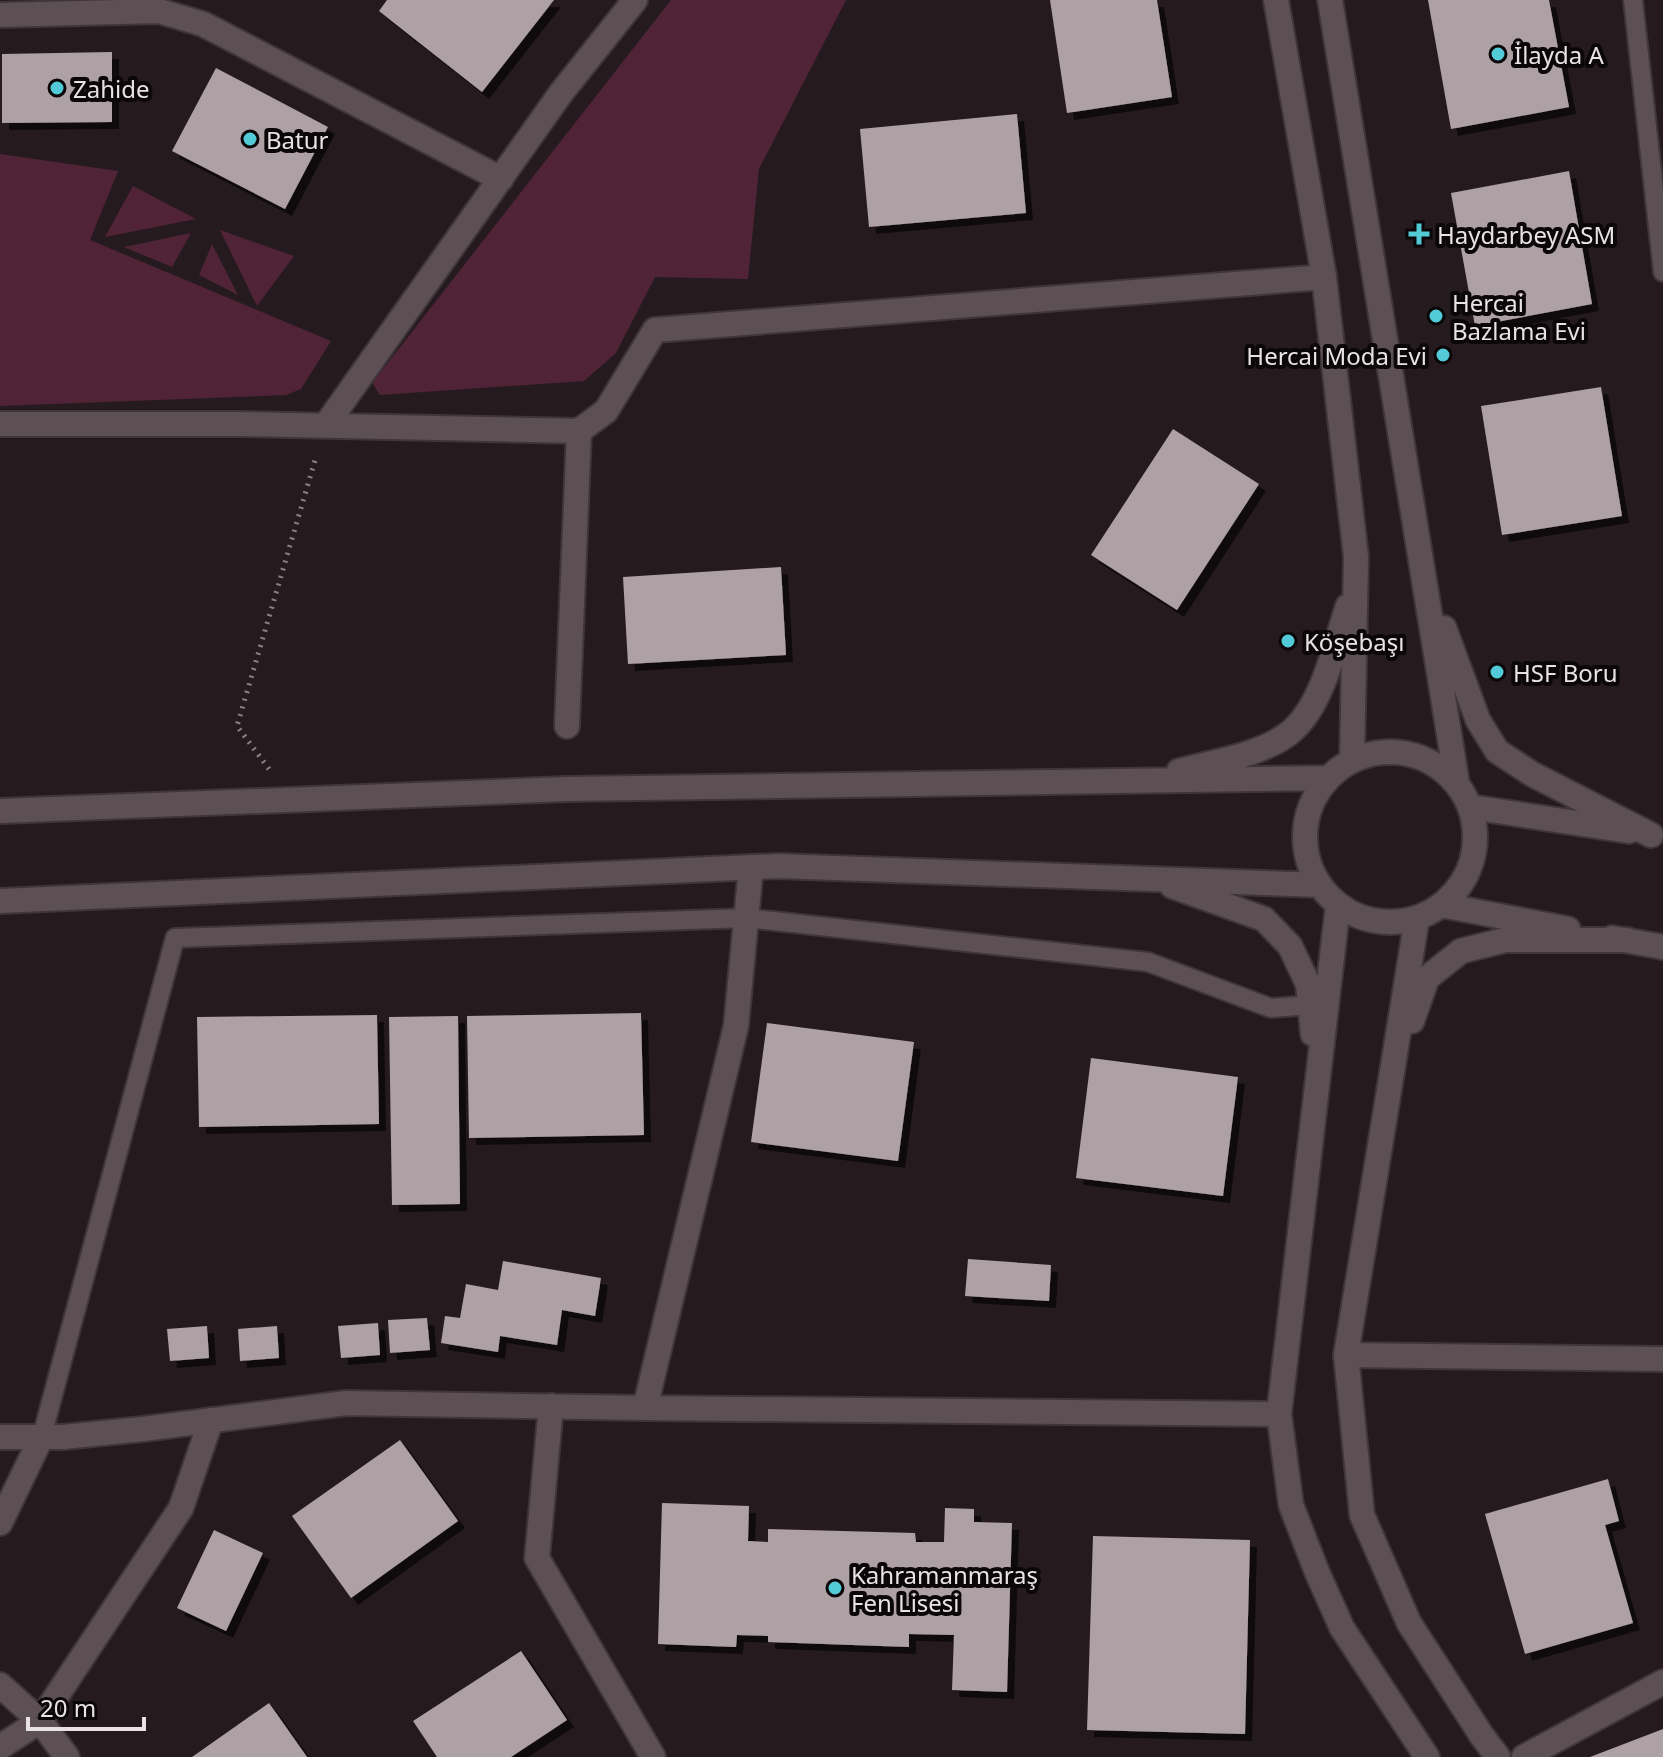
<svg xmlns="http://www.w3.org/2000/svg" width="1663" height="1757" font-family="'Noto Sans',sans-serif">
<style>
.green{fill:#512337}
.building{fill:#aea1a5;filter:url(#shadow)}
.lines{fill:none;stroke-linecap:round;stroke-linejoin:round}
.lane-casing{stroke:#3e3639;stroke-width:22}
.street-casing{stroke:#3e3639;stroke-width:28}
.secondary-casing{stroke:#3e3639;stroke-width:28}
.path{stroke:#888083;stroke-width:5;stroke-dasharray:2 6;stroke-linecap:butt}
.lane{stroke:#5c5055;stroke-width:18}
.street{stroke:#5c5055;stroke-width:24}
.secondary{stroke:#5c5055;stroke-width:24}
.poi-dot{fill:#52cbd7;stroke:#0b0709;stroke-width:3}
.labels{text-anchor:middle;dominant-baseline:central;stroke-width:8;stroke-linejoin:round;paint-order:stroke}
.poi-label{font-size:24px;fill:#e9e2e4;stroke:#0b0709;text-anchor:start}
</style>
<defs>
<filter id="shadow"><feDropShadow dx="7" dy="7" stdDeviation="0" flood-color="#0009"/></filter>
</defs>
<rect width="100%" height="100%" fill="#251b1f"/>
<path class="green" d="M671 0H846L759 169 748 279 655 277 616 353 584 381 380 395 372 383Z
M0 154 118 171 90 240 331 341 301 389 286 395 0 406Z
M133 186 196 219 105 237Z
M220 230 294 256 257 306Z
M191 233 172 267 124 247Z
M212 244 238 295 199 275Z"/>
<path class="building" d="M387 0H554L482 92 379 11Z
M1050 0H1157L1172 97 1067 113Z
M1428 0H1549L1569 107 1451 129Z
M112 52V122L2 123V54Z
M216 68 328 127 285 209 172 151Z
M1017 114 1026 213 869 227 860 129Z
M1569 171 1592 304 1475 326 1451 193Z
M1601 387 1622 516 1502 535 1481 406Z
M1173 429 1259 484 1177 610 1091 555Z
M781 567 786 655 628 664 623 577Z
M641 1013 644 1135 469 1138 467 1016Z
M377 1015 379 1124 199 1127 197 1017Z
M458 1016 460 1204 392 1205 389 1017Z
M767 1023 914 1042 898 1161 751 1142Z
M1091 1058 1238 1077 1223 1196 1076 1178Z
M968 1259 1051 1265 1049 1301 965 1296Z
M503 1261 601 1278 595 1316 562 1310 557 1345 500 1336 498 1352 441 1343 445 1316 460 1318 466 1284 498 1290Z
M427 1318 430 1350 390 1353 388 1320Z
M378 1323 380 1355 341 1358 338 1326Z
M207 1326 209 1358 170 1361 167 1329Z
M277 1326 279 1358 240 1361 238 1329Z
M400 1440 458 1521 351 1598 292 1516Z
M1608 1479 1619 1521 1605 1525 1633 1623 1525 1654 1485 1514Z
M662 1503 749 1506 748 1541 768 1542V1529L915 1533 916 1542H944L945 1508 974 1509V1522L1012 1523 1007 1692 952 1690 954 1635 909 1634V1647L768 1642V1636L737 1635 736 1647 658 1644Z
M214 1530 263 1553 226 1631 177 1608Z
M1093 1536 1250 1540 1245 1734 1087 1730Z
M521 1651 567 1720 511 1757H437L413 1721Z
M269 1703 307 1757H192Z
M1663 1729V1757H1590Z"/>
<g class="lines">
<defs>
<path id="lane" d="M1633 0 1663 272
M42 1436 175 938 746 918 1148 962 1271 1008 1310 1005"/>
<path id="street" d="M0 15 159 11 203 24 501 179
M0 424H239L579 431 606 411 655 330 1324 277
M326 425 561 93 635 0
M567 726 579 431
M1346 1355 1663 1359
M551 1406 537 1558 653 1757
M645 1408 736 1026 751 867
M0 1437H63L143 1429 346 1403 645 1408 1279 1414
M0 1523 42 1436
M0 1685 40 1721 67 1757
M0 1747 40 1721 181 1508 211 1420
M1524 1757 1663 1682"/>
<path id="secondary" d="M1276 0 1324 277 1356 557 1352 761
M1330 0 1457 783
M1444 628 1478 720 1497 751 1532 774 1651 835
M1305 837a85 85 0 1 1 170 0a85 85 0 1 1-170 0Z
M1179 771C1213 762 1268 754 1294 729 1324 701 1335 644 1348 606
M1471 807 1629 831
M0 811 567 789 1328 778
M1172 886 1264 919 1290 946 1308 984 1313 1034
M0 901 778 866 1320 885
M1338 905 1279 1414 1291 1505 1317 1572 1342 1628 1427 1757
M1441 905 1568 929
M1417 918 1346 1355 1362 1515 1409 1623 1482 1736 1498 1757
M1612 938 1663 947
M1412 1021 1427 978 1461 951 1505 940H1627"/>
</defs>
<use href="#lane" class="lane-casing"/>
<use href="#street" class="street-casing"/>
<use href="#secondary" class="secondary-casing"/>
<path class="path" d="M269 769 237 726 316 457"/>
<use href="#lane" class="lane"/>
<use href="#street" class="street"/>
<use href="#secondary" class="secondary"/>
</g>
<g class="poi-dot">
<circle cx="1498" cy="54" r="8"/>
<circle cx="57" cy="88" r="8"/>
<circle cx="250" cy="139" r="8"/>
<path d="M1415 222h8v8h8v8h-8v8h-8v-8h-8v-8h8z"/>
<circle cx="1436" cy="316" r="8"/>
<circle cx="1443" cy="355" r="8"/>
<circle cx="1288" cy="641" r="8"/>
<circle cx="1497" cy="672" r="8"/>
<circle cx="835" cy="1588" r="8"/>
</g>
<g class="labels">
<g class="poi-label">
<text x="1514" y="54">İlayda A</text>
<text x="73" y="88">Zahide</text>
<text x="266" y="139">Batur</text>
<text x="1437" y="234">Haydarbey ASM</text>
<text x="1452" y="302">Hercai<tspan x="1452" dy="28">Bazlama Evi</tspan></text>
<text x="1427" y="355" text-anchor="end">Hercai Moda Evi</text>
<text x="1304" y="641">Köşebaşı</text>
<text x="1513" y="672">HSF Boru</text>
<text x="851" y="1574">Kahramanmaraş<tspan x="851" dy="28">Fen Lisesi</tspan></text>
</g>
</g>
<path d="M28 1717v12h116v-12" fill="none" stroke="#e9e2e4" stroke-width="4"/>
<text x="40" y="1717" font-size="24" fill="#e9e2e4" stroke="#0b0709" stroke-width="6" paint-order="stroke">20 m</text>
</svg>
